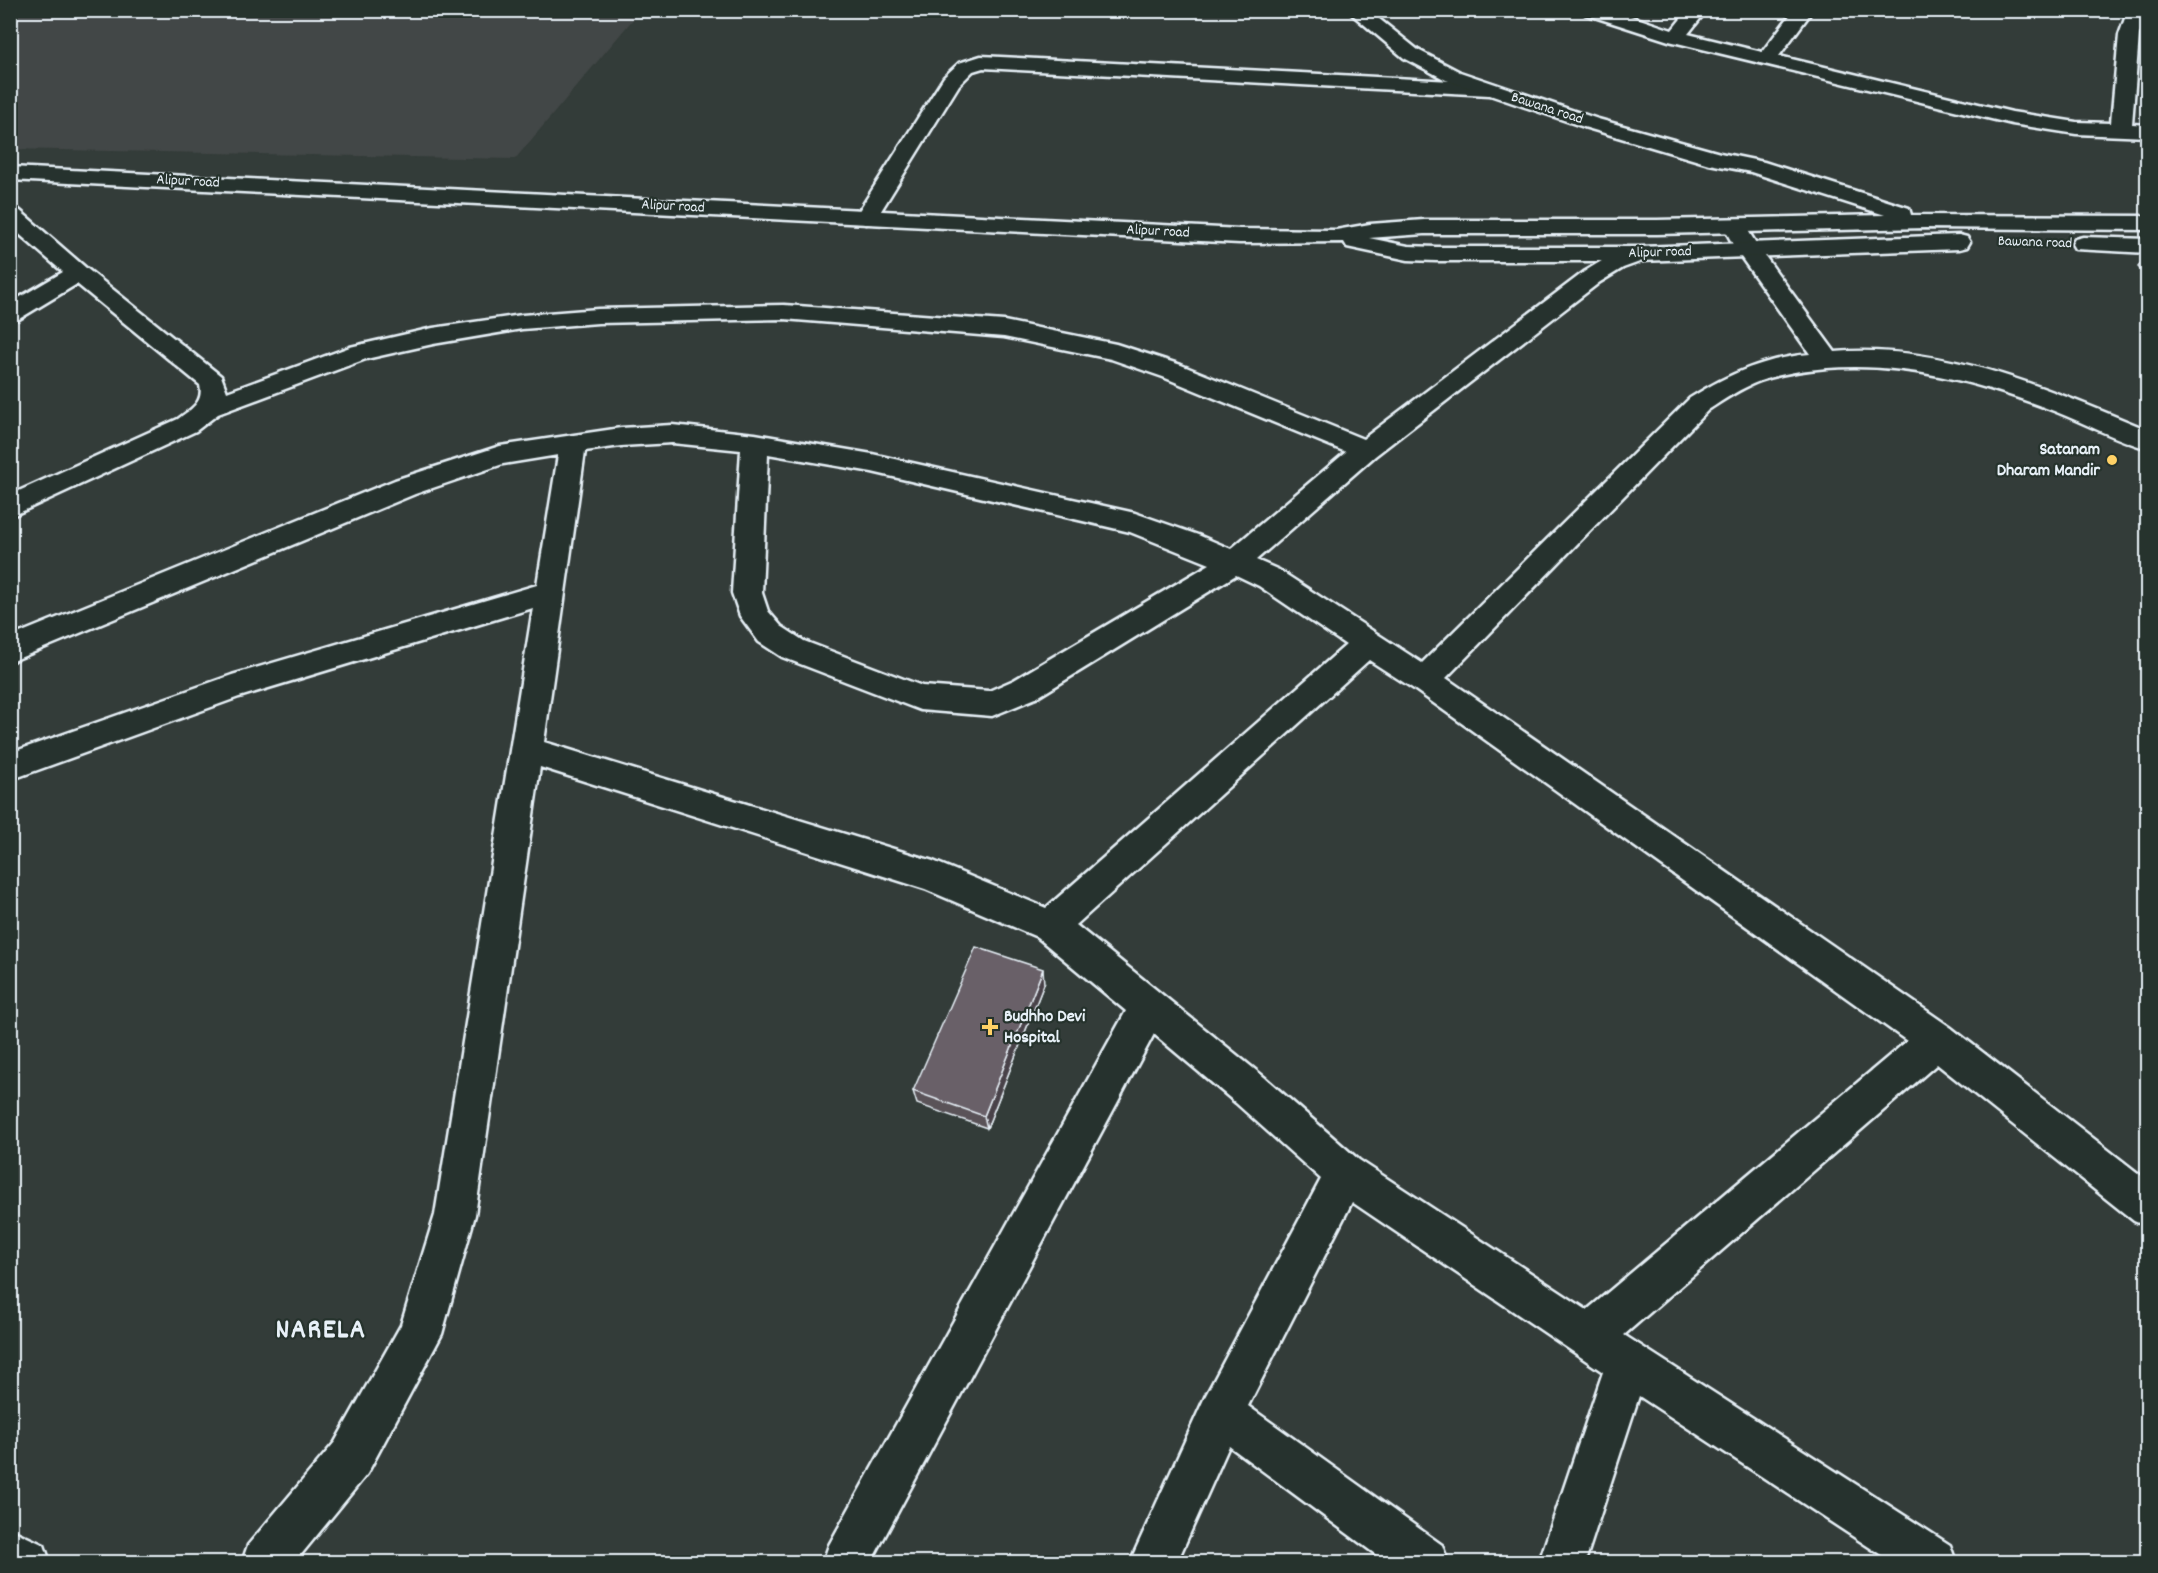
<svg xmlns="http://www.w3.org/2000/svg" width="2158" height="1573" font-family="Dekko,sans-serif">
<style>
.built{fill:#434747}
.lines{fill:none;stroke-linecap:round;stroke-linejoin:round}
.minor-casing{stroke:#e8f1f8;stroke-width:5}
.tertiary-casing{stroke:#e8f1f8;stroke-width:5}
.minor{fill:#26332d;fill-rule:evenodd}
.tertiary{fill:#26332d;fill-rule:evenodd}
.wall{fill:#5a5359;stroke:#e8f1f8;stroke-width:1.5}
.shaded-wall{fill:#4a4349;stroke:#e8f1f8;stroke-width:1.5}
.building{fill:#696068;stroke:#e8f1f8;stroke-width:1.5}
.poi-dot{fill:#ffd166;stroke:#26332d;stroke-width:2}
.labels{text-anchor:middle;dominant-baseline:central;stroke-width:4.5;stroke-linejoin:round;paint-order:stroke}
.far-street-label{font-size:15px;fill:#e8f1f8;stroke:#26332d}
.poi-label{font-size:18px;font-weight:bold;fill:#e8f1f8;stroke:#26332d;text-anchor:end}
.near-district-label{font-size:28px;font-weight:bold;letter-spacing:1.5px;fill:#e8f1f8;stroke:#26332d}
</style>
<rect width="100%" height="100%" fill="#333c39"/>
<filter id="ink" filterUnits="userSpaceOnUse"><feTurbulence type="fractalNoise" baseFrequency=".0167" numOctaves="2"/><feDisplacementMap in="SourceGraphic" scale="12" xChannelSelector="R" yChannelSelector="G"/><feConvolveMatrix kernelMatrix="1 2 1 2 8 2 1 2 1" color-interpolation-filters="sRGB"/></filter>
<g filter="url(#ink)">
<path class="built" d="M11 10H640V11L515 159 11 149Z"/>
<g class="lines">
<defs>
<path id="minor" d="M1583 10H1613L1672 30 1688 10H1707L1688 34 1762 52 1794 10H1813L1779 56 2012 112 2076 122 2111 123 2119 35 2128 10H2147L2139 35 2132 124 2148 125V137L2076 134 2012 124 1669 41 1585 14Z
M981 56 1489 83 1496 85 1499 89 1496 93 1489 95 983 68 973 71 959 85 874 222 866 224 858 222 855 217 944 77 959 63Z
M10 207 18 209 86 268 221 376 227 392 350 347 433 328 522 315 598 309 784 305 1004 321 1116 344 1181 365 1363 439 1584 272C1602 261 1627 244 1648 249L1652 254 1648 259 1623 268 1600 282 1375 456 1256 560 1279 570 1422 663 1690 398C1728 374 1765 358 1810 354L1736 250 1723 226 1726 221 1734 219 1742 221 1759 248 1835 352C1943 343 2049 389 2148 430V449C2116 440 2085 423 2054 411 1981 383 1907 362 1827 368 1804 370 1782 373 1760 381 1741 388 1725 399 1708 410L1446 678 1950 1027 2148 1181V1227L2134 1221 1937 1064 1624 1335 1950 1545 1956 1562H1892L1639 1396 1585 1562H1539L1603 1372 1352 1202 1248 1406 1442 1545 1448 1562H1386L1229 1446 1177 1562H1130L1205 1397 1321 1179 1236 1103 1154 1034 871 1562H823L829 1545 1126 1011 1037 937 925 889 540 767 475 1215 442 1334 367 1474 295 1562H242L248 1545 335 1442 401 1325 435 1215 533 608 239 697 10 780V753L232 675 537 585 558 455 503 464 415 494 10 662V637L395 480 500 446 621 428 672 425 755 434 872 454 1135 513 1198 535 1231 549 1346 452 1163 377 1111 359 1004 337 784 319 598 323 522 329 433 344 366 359 218 414 196 431 10 517V495L178 419C191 409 204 403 200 385L77 284 19 319 10 321V303L63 272 10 226ZM672 443 741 450 732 593 740 616 759 642 782 657 920 710 992 716 1036 698 1236 575 1259 586 1346 645 1046 908 933 861 544 742 585 451 621 446ZM768 454 872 472 1130 532 1210 564 1014 680 989 691 922 686 804 641 781 626 768 611 762 593ZM1369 660 1414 689 1907 1041 1587 1310 1359 1160 1264 1077 1076 925Z
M10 1529 44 1545 50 1562H10Z"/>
<path id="tertiary" d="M1347 10H1368L1418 50 1460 72 1598 119 1720 153 1764 162 1909 208 1911 215 2148 216V230L1925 228 1657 234H1424L1369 238 1408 246 1436 247H1640L1959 235 1967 237 1970 242 1967 247 1959 249 1640 261H1436L1408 260 1347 247 1344 242 1240 243 10 180V167L1240 229 1336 230 1370 224 1424 220H1657L1885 215 1751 172 1709 164 1584 127 1446 80 1404 58Z
M2083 237 2148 239V253L2075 249 2072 244 2075 239Z"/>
</defs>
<use href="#minor" class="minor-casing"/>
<use href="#tertiary" class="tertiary-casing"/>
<use href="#minor" class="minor"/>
<use href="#tertiary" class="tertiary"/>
</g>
<path class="wall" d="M2148 255V277L2138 267Z
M1044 984 987 1128 917 1104 913 1091Z"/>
<path class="shaded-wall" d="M1043 969 1044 984 987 1128 984 1116Z"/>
<path class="building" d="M976 947 1043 969 984 1116 913 1091Z"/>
</g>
<g class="poi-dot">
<circle cx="2112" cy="460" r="6"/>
<path d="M987 1018h6v6h6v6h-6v6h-6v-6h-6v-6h6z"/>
</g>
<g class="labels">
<g class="far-street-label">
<text transform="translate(1547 109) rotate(18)">Bawana road</text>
<text transform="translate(188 182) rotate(3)">Alipur road</text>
<text transform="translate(673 207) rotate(3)">Alipur road</text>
<text transform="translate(1158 232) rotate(3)">Alipur road</text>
<text transform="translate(2035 243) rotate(2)">Bawana road</text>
<text transform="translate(1660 253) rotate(-2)">Alipur road</text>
</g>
<g class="poi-label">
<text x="2100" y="450">Satanam<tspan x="2100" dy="21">Dharam Mandir</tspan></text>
<text x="1004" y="1017" text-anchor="start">Budhho Devi<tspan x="1004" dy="21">Hospital</tspan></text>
</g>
<g class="near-district-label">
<text x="321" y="1332">NARELA</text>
</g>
</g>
<rect width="2158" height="1573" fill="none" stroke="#26332d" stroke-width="36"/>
<rect x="18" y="18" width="2122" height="1537" fill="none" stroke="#e8f1f8" stroke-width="2" filter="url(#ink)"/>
</svg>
